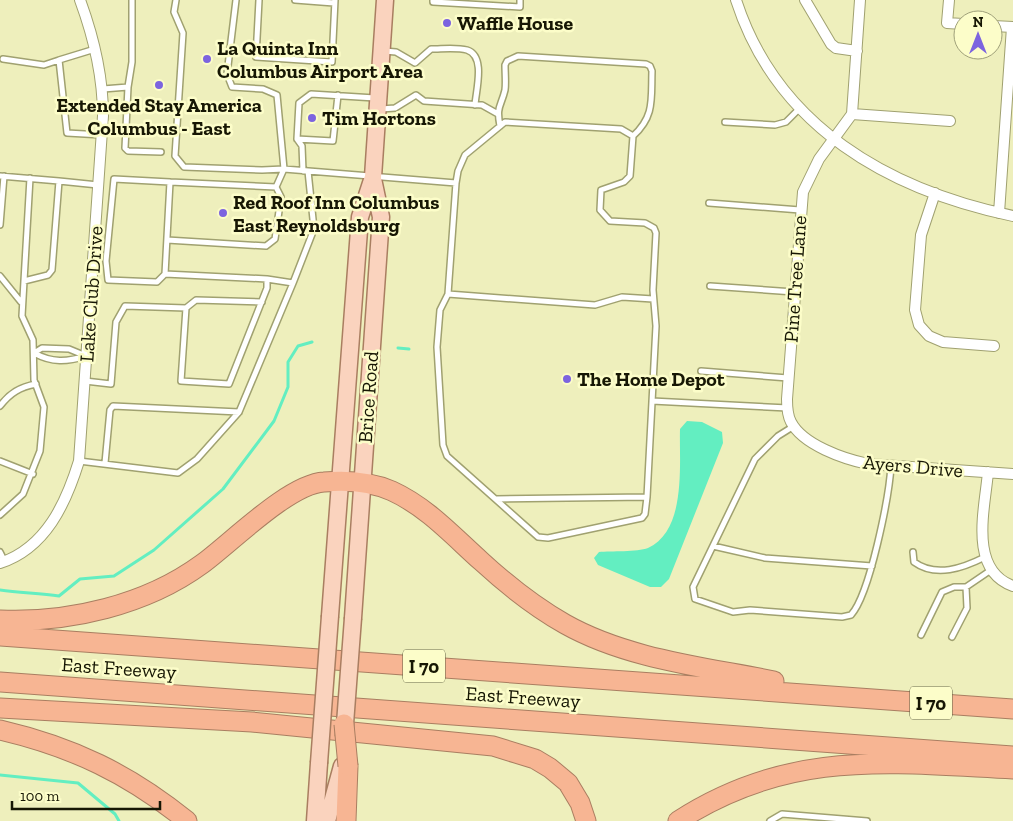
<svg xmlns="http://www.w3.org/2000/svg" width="1013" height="821" font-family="'Zilla Slab',serif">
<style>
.water{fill:#63eec1}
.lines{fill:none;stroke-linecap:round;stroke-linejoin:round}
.stream{stroke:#63eec1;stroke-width:3}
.lane-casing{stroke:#a0a170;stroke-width:8}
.street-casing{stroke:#a0a170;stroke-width:12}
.primary-casing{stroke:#a97e61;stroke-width:19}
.highway-casing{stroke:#a97e61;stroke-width:21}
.lane{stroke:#fff;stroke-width:5}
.street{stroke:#fff;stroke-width:10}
.primary{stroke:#fad3be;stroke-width:16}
.highway{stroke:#f7b593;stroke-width:19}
.primary-bridge-casing{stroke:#a97e61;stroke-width:19;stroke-linecap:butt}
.highway-bridge-casing{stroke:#a97e61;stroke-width:21;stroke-linecap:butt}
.primary-bridge{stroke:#fad3be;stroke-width:16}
.highway-bridge{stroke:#f7b593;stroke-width:19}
.poi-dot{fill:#7c64df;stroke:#fcfdc9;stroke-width:2}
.labels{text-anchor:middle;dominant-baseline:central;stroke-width:5;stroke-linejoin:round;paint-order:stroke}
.shield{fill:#fcfdc9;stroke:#5c5c3f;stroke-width:1}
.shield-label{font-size:19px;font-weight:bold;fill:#171704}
.poi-label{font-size:20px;font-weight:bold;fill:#171704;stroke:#fcfdc9;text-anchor:start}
.street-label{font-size:20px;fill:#171704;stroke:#fcfdc9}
</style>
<rect width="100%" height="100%" fill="#eeefbc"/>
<path class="water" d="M687 421 702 422 722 432 723 443 669 579 661 587H650L598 565 594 558 599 552C611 551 637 552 648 548 687 530 679 464 680 429Z"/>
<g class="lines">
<path class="stream" d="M398 348 409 349
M0 590C20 593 39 593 59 596L80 579 114 576 154 550 223 489 274 421 288 387V362L298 346 312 342
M0 775 78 783 115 814 119 821"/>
<defs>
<path id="lane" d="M176 0 174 12 183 33 175 156 184 167 262 170 284 169 456 183 458 171 465 155 505 122 621 129 633 136 630 176 624 182 601 190 600 210 610 221 645 223 654 228 656 233 653 290 656 326 647 497 645 514 642 518 548 538 538 537 447 456 443 445 437 347 440 310 448 294 456 183
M259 0 256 57 332 62 335 0
M295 0 334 3
M433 0V2L520 7V0
M384 51 396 52 415 63 431 49C442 49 456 47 467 50 486 56 476 90 475 105
M3 59 44 65 59 60 67 133 102 135
M59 60 95 49
M128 87 125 148 128 151 161 152
M103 89 128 87 132 62V0
M381 109 395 108 416 95 424 101 482 105 498 114
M725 122 775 125 786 122 799 109
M500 126C496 106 501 107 505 90 506 83 505 73 505 65L507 61 518 56 646 64 650 66 652 71C651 99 655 116 633 136
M297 139 333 141 338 95
M303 171 302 146 297 139 299 103 311 94 375 98
M0 176 59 181
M709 203 800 210
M0 225 4 176
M167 240 266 246 275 239 281 197 276 187
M165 274 157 282 108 280 106 261 114 179 170 182
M0 276 21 302
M267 279 293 283 314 229 308 171
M24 281 30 178
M710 286 794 292
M448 294 595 305 622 297 653 299
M186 308 196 300 262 302
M42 348 69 349 86 356C67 362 52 363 34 353Z
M701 371 788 378
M85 381 111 384 116 322 125 306 186 308 181 381 229 384 267 288V279L165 274 170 182 276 187 284 169 277 95 263 89 232 87 227 74 236 0
M652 401 788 408
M0 406C10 393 20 387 36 384
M794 426 778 436 755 459 693 587 695 599 733 612 750 610 842 617 851 615C870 594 889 497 891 466
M0 461 33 474
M79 461 178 473 197 459 239 412 293 283
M105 463 110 410 113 406 239 412
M496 499 647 497
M0 515 23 494 40 451 44 407 34 380 33 340 22 316 24 281 48 275 52 270 59 181 98 185
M713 546 765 558 872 566
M0 552 5 562
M913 552 914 562C936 578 963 568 985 557
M921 635 942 592 954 587H966L991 570
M952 637 967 608 966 587
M770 821 782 814 867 821"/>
<path id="street" d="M736 0C777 127 889 190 1013 216
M805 0 831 44 836 48 857 51
M860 0 852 114 819 159 803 192 787 399C787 406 787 415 791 422 803 445 844 459 868 464L1013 474
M949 0 947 23 963 24
M993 26 1013 27
M852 114 950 121
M935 193 921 235 915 310 919 325 929 336 943 342 994 346
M999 213 1012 27
M988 472C985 508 968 570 1013 586
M0 563C46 548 66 503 79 461L103 116C103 75 94 38 80 0"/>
<path id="primary" d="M330 616 360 217 373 177 385 0
M353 618 381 217 373 179
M315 821 319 763
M327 821 342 766"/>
<path id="highway" d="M0 620C69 623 146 605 202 564 232 542 289 484 324 482 346 480 372 482 392 491 427 507 453 536 481 561 506 584 535 607 565 624 627 659 705 667 774 681
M0 636 1013 709
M0 682 1013 756
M0 708 252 722 493 746 535 759 550 768 568 783 580 803 586 821
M0 730C73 747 129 774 187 821
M346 821 348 766
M678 821C789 749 888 763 1013 769"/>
</defs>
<use href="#lane" class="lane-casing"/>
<use href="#street" class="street-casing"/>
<use href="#primary" class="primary-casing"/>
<use href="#highway" class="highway-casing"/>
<use href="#lane" class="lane"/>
<use href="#street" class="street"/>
<use href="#primary" class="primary"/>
<use href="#highway" class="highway"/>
<defs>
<path id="primary-bridge" d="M344 737 353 618
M319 763 330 616"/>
<path id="highway-bridge" d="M344 724 348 766"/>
</defs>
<use href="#primary-bridge" class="primary-bridge-casing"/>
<use href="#highway-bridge" class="highway-bridge-casing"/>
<use href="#primary-bridge" class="primary-bridge"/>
<use href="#highway-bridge" class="highway-bridge"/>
</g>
<g class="poi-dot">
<circle cx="447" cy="23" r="5"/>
<circle cx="207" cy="59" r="5"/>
<circle cx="159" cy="85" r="5"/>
<circle cx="312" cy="118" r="5"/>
<circle cx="223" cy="213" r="5"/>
<circle cx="567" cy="379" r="5"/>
</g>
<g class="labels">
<g class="shield">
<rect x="403" y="649.5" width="42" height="33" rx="4"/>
<rect x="910" y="686.5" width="42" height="33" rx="4"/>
</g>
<g class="shield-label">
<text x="424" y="666">I 70</text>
<text x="931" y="703">I 70</text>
</g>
<g class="poi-label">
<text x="457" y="23">Waffle House</text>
<text x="217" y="48">La Quinta Inn<tspan x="217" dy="23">Columbus Airport Area</tspan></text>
<text x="159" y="105" text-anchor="middle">Extended Stay America<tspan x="159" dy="23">Columbus - East</tspan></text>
<text x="322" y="118">Tim Hortons</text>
<text x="233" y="202">Red Roof Inn Columbus<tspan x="233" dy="23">East Reynoldsburg</tspan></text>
<text x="577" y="379">The Home Depot</text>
</g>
<g class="street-label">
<text transform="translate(795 279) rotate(-86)">Pine Tree Lane</text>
<text transform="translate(91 294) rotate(-86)">Lake Club Drive</text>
<text transform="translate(368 397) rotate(-86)">Brice Road</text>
<text transform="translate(913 466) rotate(5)">Ayers Drive</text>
<text transform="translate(119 668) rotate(4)">East Freeway</text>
<text transform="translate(523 697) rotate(4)">East Freeway</text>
</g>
</g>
<g transform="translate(978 35)"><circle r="24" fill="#fcfdc9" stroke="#a0a17a"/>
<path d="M0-4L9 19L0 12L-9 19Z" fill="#7c64df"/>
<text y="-8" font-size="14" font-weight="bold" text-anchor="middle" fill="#171704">N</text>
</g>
<path d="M12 801v8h148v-8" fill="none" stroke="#171704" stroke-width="2.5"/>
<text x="20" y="801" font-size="15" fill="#171704" stroke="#fcfdc9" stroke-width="4" paint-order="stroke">100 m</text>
</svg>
